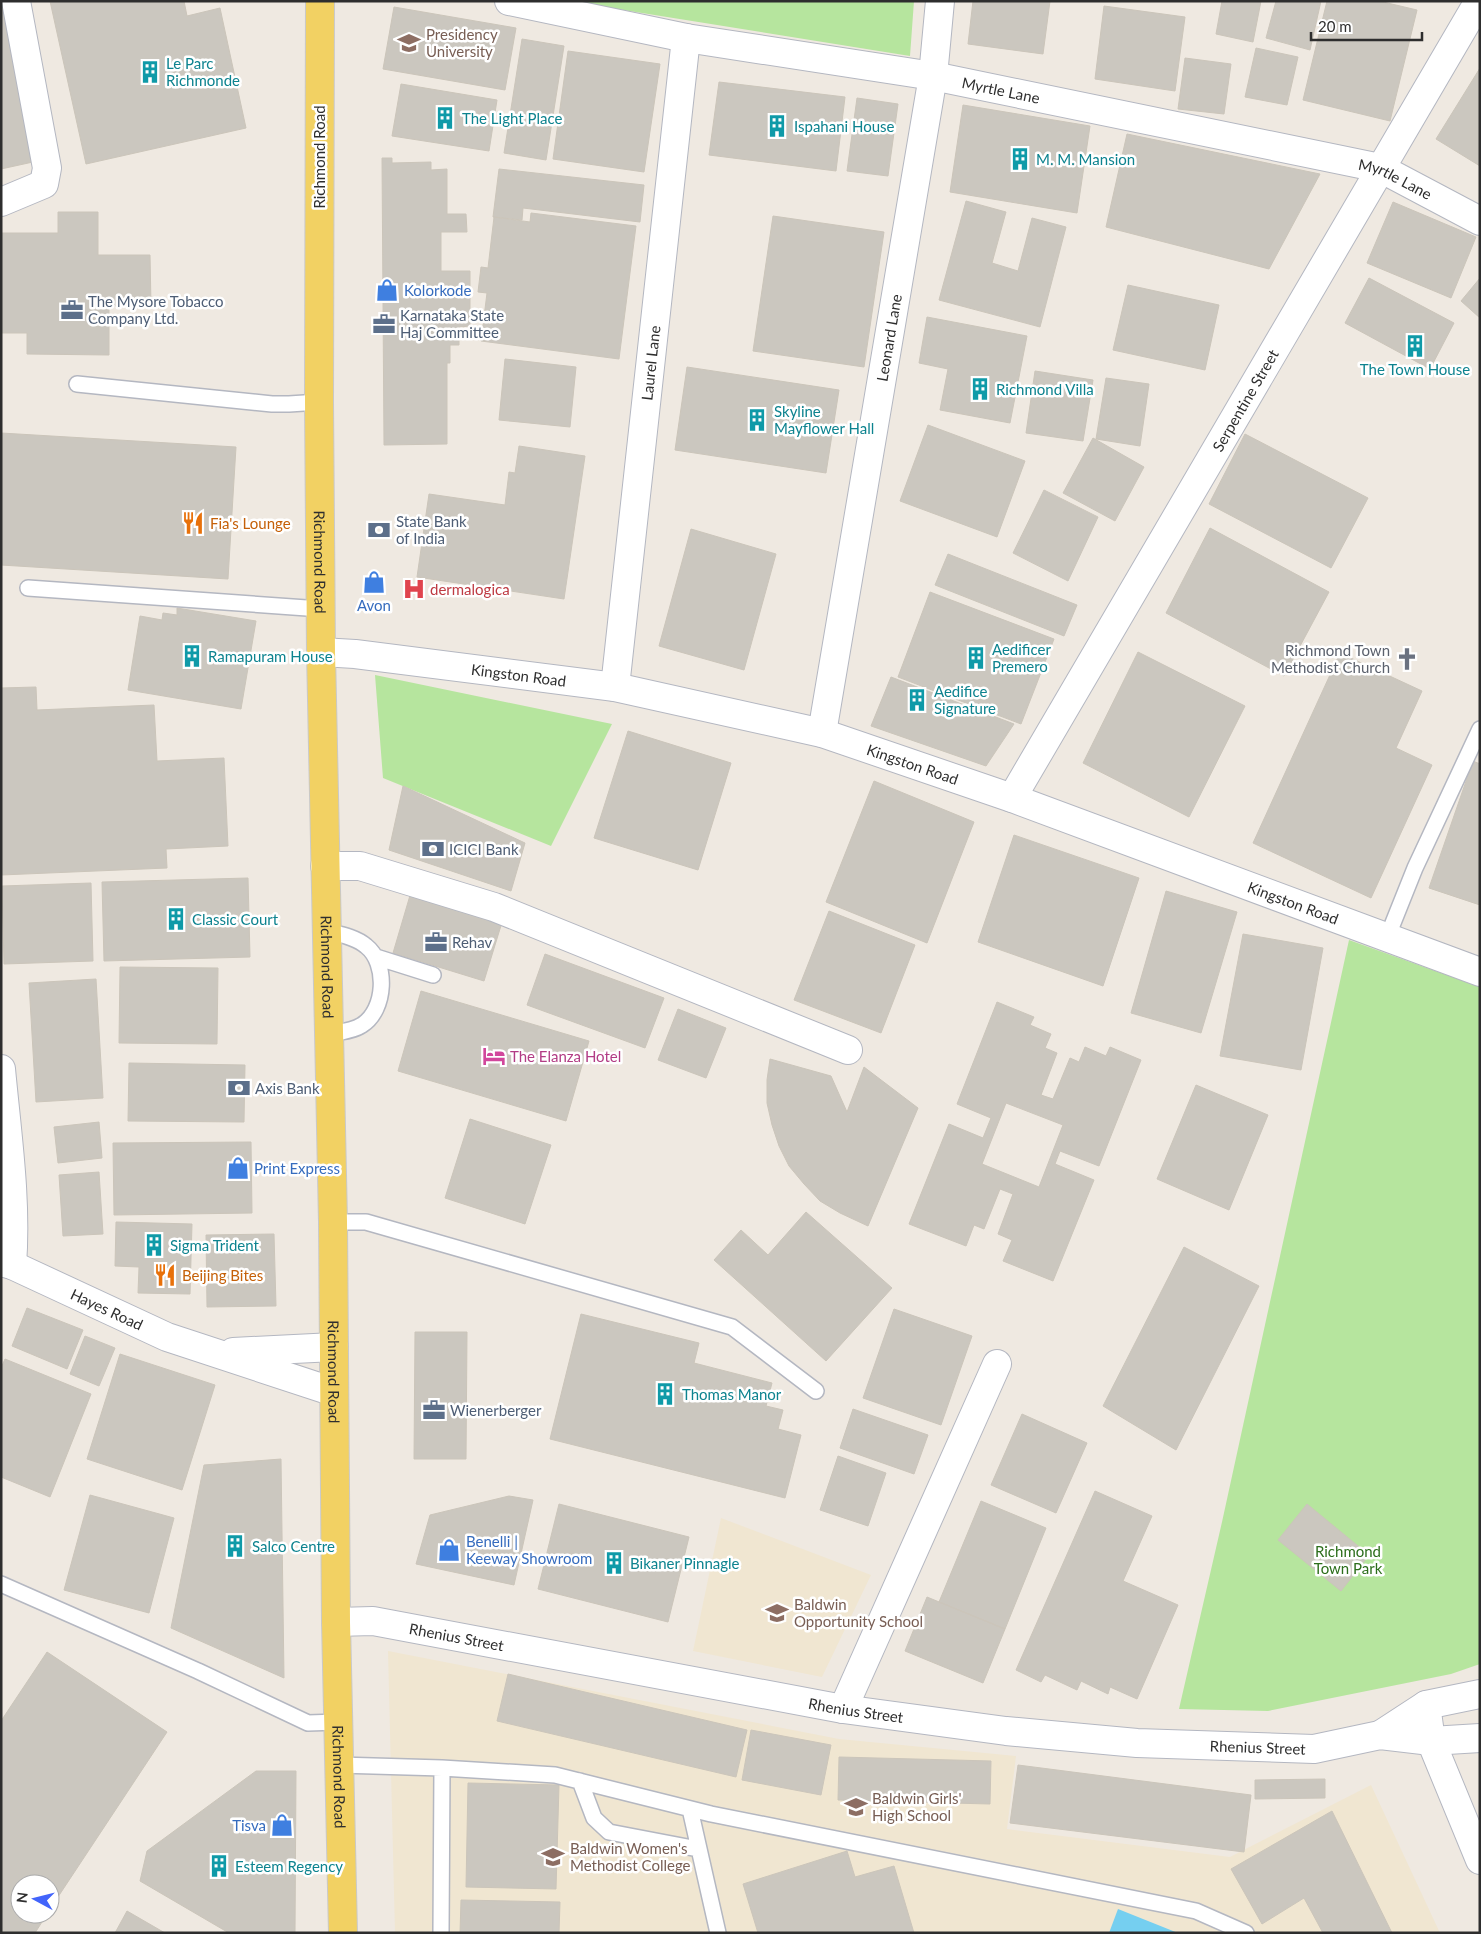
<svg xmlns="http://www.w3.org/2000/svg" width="1481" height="1934" font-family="Lato,sans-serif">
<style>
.education{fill:#f0e6d1}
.green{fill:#b6e59e}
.water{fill:#75cff0}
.building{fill:#cbc7bf;stroke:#cbc5ba;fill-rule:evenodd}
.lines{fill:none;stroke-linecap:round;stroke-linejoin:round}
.service-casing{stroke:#b4b7c1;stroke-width:18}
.minor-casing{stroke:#b4b7c1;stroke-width:30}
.tertiary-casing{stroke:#b4b7c1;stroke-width:30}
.primary-casing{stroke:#c9c9c9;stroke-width:30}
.service{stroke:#fff;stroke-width:15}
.minor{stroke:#fff;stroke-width:28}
.tertiary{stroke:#fff;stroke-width:28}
.primary{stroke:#f2d163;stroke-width:28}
.labels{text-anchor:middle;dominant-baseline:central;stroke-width:5;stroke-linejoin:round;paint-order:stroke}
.education-label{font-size:15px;fill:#785e54;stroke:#fff;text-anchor:start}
.culture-label{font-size:15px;fill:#0d838f;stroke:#fff;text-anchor:start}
.street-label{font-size:15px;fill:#2e2e2e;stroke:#fff}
.shop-label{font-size:15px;fill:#366cbe;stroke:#fff;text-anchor:start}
.service-label{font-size:15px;fill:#4e5e75;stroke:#fff;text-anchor:start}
.food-label{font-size:15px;fill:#c56008;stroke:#fff;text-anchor:start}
.health-label{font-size:15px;fill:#be3a42;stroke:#fff;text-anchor:start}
.worship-label{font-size:15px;fill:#5b616d;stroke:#fff;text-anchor:end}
.hotel-label{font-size:15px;fill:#b23c85;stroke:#fff;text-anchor:start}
.park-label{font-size:15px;fill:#2c6e1b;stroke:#fff}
</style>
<rect width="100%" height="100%" fill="#efe9e1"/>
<path class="education" d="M721 1518 871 1575 822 1677 693 1651Z
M388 1651 839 1739 1016 1756 1007 1829 1230 1857 1371 1785 1440 1933H395Z"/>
<path class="green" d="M567 1H914L910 56Z
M375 675 612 724 551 846 383 778Z
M1349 940 1480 987V1664L1451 1674 1268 1711 1179 1709 1222 1522Z"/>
<path class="water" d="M1118 1909 1178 1933H1109Z"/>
<path class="building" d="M50 1H184L187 16 220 8 246 128 86 164Z
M973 1H1050L1043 54 968 44Z
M1222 1H1261L1253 42 1216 34Z
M1276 1H1321L1310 50 1266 38Z
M1327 1H1379L1417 10 1390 121 1303 100Z
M1104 6 1185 17 1175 91 1095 79Z
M394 7 516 28 505 90 383 69Z
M8 8 42 160 1 169V10Z
M522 39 564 46 546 160 504 153Z
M1256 48 1298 57 1287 105 1245 97Z
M568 51 660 64 644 172 553 159Z
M1185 58 1231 64 1224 114 1178 109Z
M1480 68V166L1436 139Z
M719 82 845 97 836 171 709 155Z
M401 84 497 100 489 151 392 136Z
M857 98 898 104 888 176 847 171Z
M963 105 1090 126 1077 213 950 192Z
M1127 134 1320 174 1269 269 1106 227Z
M382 158H392V163L431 162V170L447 169V214H466L467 232H441V271H470V326L459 327V345H450V363H447V444L384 445Z
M499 169 644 185 640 222 523 208 522 220 493 217Z
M966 201 1006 212 992 263 1018 271 1032 218 1066 227 1040 327 939 300Z
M1393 202 1476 237 1451 298 1367 263Z
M58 212H98V255H150L151 306H109V355L27 354V333H1V233H58Z
M531 213 636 226 619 359 481 341 487 293 478 292 481 267 488 268 494 217 530 222Z
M773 216 884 232 864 367 753 351Z
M1369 278 1454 323 1430 369 1345 323Z
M1480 278V318L1461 301Z
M1128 285 1219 305 1205 370 1113 350Z
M927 317 1027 336 1010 423 940 410 948 369 919 363Z
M505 359 576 367 570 427 499 420Z
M687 367 839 390 826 473 675 450Z
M1035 371 1093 380 1083 441 1026 433Z
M1106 378 1149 384 1140 446 1096 439Z
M928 425 1025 461 997 537 900 501Z
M1 433 236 447 228 579 1 565Z
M1245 434 1368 498 1331 568 1209 504Z
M1093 438 1144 467 1115 521 1063 493Z
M519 446 585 456 564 599 417 577 429 494 505 505 509 472 515 473Z
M1044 490 1098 517 1068 581 1013 553Z
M1210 528 1329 592 1284 676 1166 613Z
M691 529 776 554 744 670 659 646Z
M948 554 1077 605 1064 636 935 585Z
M930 592 1054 639 1021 724 898 677Z
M177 608 256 621 241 709 128 690 140 616 162 620 163 613 177 615Z
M1138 652 1245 706 1189 817 1083 763Z
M1340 653 1422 691 1396 748 1432 765 1371 898 1253 843Z
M891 677 1014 724 986 766 871 726Z
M36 687 37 710 154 705 157 761 224 758 228 846 166 849 167 868 1 875V688Z
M628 731 731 763 698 870 594 838Z
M1473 761 1480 764V905L1429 888Z
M874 781 974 822 927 943 826 902Z
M403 786 525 843 511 891 389 850Z
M1014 835 1139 878 1103 986 978 942Z
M248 878 250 957 104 961 102 882Z
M91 883 93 961 4 964 2 886Z
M1166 891 1237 912 1201 1033 1131 1013Z
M411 892 503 919 484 981 393 953Z
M829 911 915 945 881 1033 794 1000Z
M1243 934 1323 948 1301 1070 1220 1056Z
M545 954 664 998 645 1048 527 1005Z
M120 967 218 968 217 1044 119 1043Z
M96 979 103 1098 36 1102 29 983Z
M421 991 589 1041 566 1121 398 1071Z
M997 1002 1034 1017 1030 1025 1051 1034 1045 1048 1057 1053 1041 1095 1053 1099 1070 1058 1079 1062 1085 1047 1106 1056 1110 1047 1141 1060 1099 1166 1060 1151 1055 1164 1094 1180 1053 1281 1003 1261 1012 1240 998 1234 1013 1194 1000 1189 984 1229 974 1225 966 1246 909 1224 949 1124 983 1138 991 1118 957 1104ZM1006 1103 1063 1125 1039 1187 982 1164Z
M678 1009 726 1028 706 1078 658 1060Z
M770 1059 831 1076 847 1112 864 1067 918 1108 868 1226 840 1213 820 1201 804 1184 789 1166 779 1146 772 1125 767 1103V1080Z
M129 1063 245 1065 244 1122 128 1121Z
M1196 1085 1268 1115 1229 1210 1157 1179Z
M470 1119 551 1145 525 1224 445 1198Z
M99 1122 102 1158 58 1163 54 1127Z
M251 1142 252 1213 114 1215 113 1143Z
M99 1172 103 1234 63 1236 59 1175Z
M806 1212 892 1288 826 1361 714 1260 741 1230 768 1255Z
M116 1222 192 1224 190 1294 138 1293 139 1267 115 1266Z
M274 1234 276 1306 207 1307 206 1235Z
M1184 1247 1259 1286 1176 1450 1103 1406Z
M27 1308 83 1330 67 1369 12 1346Z
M894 1309 972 1336 941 1425 863 1398Z
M581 1314 699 1343 694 1363 772 1383 766 1406 783 1410 778 1429 801 1435 785 1498 550 1439Z
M415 1332H467L466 1459H414Z
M85 1336 115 1348 99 1386 70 1374Z
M120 1354 215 1385 182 1490 87 1459Z
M5 1359 91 1394 50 1497 1 1477V1368Z
M853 1409 928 1435 914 1474 840 1448Z
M1022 1414 1087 1443 1056 1513 991 1485Z
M838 1456 886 1473 868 1526 820 1510Z
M281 1459 284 1678 171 1628 204 1465Z
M1095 1491 1152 1516 1123 1581 1178 1605 1137 1699 1110 1687 1108 1694 1081 1681 1077 1690 1045 1675 1041 1682 1016 1670Z
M90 1495 174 1518 149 1613 64 1590Z
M509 1496 533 1500 514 1585 416 1564 430 1515Z
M981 1501 1046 1528 1005 1629 939 1602Z
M559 1504 689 1537 668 1622 538 1589Z
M1307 1504 1369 1555 1341 1591 1278 1540Z
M927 1597 1005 1629 983 1683 905 1651Z
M47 1652 167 1732 50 1909V1884H20V1914H47L35 1933H1V1721Z
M508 1674 747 1730 736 1777 497 1721Z
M751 1730 831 1745 821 1795 742 1780Z
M839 1757 991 1761 990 1804 838 1800Z
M1018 1765 1251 1795 1244 1852 1010 1823Z
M256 1771H296L295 1933H229L140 1881 147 1851Z
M1325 1779V1798L1255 1799V1780Z
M468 1783 559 1785 556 1889 466 1887Z
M1332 1811 1392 1933H1323L1304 1898 1262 1924 1231 1869Z
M847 1851 855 1877 894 1866 914 1933H758L743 1884Z
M461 1900 560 1902 559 1933H460Z
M127 1911 165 1933H115Z"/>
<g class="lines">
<defs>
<path id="service" d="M77 384 272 404H289L319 402
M28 588 321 609
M327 931C339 934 356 937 366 946 388 963 386 1010 362 1025 353 1031 340 1032 329 1034
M1387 938 1415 868 1480 729
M376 957 433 975
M333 1222H366L732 1327 816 1391
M1 1584 198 1671 308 1723 338 1722
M339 1765 442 1768 555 1775 711 1814 1196 1911 1246 1933
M580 1781 594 1818 609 1832 698 1849
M690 1809 718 1933
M441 1933 442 1768"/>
<g id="minor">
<path id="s1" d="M509 1 686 38 933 76 1380 168 1480 221"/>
<path d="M1 202 44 184 47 168 16 1"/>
<path id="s2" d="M321 652 355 654 615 687 822 733 1012 798 1480 972"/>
<path id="s3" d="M615 687 686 38"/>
<path id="s4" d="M822 733 933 76 940 1"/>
<path id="s5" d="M1012 798 1479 1"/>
<path d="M325 866H360L494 907 848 1050"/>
<path d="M1 1069C7 1134 17 1200 12 1265"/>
<path d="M1426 1705 1431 1741 1480 1860"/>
<path d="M843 1709 997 1364"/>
</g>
<g id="tertiary">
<path id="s6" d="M1 1262 12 1265 167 1337 334 1392"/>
<path d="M233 1352 334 1347"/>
<path id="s7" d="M336 1622 373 1621 843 1709 1006 1731 1137 1743 1314 1749 1380 1735 1431 1741 1480 1738"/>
<path d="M1380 1735 1426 1705 1480 1694"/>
</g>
<g id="primary">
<path id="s8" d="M320 1 319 402 321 652 333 1222 336 1622 343 1933"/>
</g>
</defs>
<use href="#service" class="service-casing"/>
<use href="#minor" class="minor-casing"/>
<use href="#tertiary" class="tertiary-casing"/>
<use href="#primary" class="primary-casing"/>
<use href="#service" class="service"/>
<use href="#minor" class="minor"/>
<use href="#tertiary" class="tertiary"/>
<use href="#primary" class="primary"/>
</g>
<defs>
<symbol id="university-bare" viewBox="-9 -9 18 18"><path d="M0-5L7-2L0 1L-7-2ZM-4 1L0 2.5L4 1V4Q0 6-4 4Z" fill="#8d6e63" stroke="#fff" stroke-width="2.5" paint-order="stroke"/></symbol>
<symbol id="building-bare" viewBox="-9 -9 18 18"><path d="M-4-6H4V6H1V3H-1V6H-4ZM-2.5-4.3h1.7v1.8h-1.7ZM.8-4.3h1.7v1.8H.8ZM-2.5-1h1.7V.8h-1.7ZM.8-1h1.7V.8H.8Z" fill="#0f9aa8" stroke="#fff" stroke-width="2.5" paint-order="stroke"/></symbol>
<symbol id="shop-bare" viewBox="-9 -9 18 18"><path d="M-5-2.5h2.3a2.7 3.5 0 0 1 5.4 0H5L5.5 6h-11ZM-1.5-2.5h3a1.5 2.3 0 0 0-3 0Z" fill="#3f7fe0" stroke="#fff" stroke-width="2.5" paint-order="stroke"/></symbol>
<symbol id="office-bare" viewBox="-9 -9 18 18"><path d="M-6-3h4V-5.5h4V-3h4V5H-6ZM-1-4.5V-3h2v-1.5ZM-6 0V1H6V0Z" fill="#5c6f8a" stroke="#fff" stroke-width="2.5" paint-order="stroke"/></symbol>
<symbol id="restaurant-bare" viewBox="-9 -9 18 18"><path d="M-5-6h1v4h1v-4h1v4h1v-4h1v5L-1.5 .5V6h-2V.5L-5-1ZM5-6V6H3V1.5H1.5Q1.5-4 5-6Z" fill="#e8710a" stroke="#fff" stroke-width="2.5" paint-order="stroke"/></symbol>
<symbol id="bank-bare" viewBox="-9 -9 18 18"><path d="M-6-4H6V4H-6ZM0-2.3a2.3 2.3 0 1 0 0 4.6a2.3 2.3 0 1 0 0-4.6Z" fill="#5c6f8a" stroke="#fff" stroke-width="2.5" paint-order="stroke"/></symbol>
<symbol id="hospital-bare" viewBox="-9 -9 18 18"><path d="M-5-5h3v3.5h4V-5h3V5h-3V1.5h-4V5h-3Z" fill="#e0444e" stroke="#fff" stroke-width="2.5" paint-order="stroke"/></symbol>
<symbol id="church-bare" viewBox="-9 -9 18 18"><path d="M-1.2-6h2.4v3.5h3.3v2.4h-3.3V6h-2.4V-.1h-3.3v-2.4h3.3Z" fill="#6b7280" stroke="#fff" stroke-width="2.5" paint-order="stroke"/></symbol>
<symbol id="hotel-bare" viewBox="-9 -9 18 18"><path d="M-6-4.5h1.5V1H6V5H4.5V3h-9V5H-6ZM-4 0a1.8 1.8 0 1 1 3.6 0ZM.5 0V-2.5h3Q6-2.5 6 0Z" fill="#d1479c" stroke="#fff" stroke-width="2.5" paint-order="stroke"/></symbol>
<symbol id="school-bare" viewBox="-9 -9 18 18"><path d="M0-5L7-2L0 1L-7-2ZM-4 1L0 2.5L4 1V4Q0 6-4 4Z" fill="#8d6e63" stroke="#fff" stroke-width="2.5" paint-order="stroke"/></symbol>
</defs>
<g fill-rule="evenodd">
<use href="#university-bare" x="393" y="27" width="32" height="32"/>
<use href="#building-bare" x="134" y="56" width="32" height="32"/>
<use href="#building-bare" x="429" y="102" width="32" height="32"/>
<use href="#building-bare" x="761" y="110" width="32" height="32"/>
<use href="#building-bare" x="1004" y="143" width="32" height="32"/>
<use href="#shop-bare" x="371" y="274" width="32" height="32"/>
<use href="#office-bare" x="56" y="294" width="32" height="32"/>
<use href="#office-bare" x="368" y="308" width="32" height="32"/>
<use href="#building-bare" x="1399" y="330" width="32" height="32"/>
<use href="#building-bare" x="964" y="373" width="32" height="32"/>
<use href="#building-bare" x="741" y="404" width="32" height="32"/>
<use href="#restaurant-bare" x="177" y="507" width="32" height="32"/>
<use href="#bank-bare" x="363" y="514" width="32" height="32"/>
<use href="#shop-bare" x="358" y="566" width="32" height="32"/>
<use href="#hospital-bare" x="398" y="573" width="32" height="32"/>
<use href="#building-bare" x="176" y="640" width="32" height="32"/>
<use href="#building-bare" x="960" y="642" width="32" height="32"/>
<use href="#church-bare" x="1391" y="643" width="32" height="32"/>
<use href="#building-bare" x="901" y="684" width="32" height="32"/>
<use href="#bank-bare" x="417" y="833" width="32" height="32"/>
<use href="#building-bare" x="160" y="903" width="32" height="32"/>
<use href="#office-bare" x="420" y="926" width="32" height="32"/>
<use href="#hotel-bare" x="478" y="1040" width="32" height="32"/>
<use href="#bank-bare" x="223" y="1072" width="32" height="32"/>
<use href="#shop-bare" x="222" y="1152" width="32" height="32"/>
<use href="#building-bare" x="138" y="1229" width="32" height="32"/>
<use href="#restaurant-bare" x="149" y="1259" width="32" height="32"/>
<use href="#building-bare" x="649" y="1378" width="32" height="32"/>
<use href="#office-bare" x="418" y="1394" width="32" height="32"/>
<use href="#building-bare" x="219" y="1530" width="32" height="32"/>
<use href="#shop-bare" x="433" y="1534" width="32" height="32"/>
<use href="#building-bare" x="598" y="1547" width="32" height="32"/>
<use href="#school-bare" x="761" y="1597" width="32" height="32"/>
<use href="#school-bare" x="840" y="1791" width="32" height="32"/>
<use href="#shop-bare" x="266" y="1809" width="32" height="32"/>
<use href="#university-bare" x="537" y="1841" width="32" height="32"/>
<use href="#building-bare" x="203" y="1850" width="32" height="32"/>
</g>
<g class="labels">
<g class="education-label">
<text x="426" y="34">Presidency<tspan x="426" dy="17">University</tspan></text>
<text x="794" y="1604">Baldwin<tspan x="794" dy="17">Opportunity School</tspan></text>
<text x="872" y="1798">Baldwin Girls'<tspan x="872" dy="17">High School</tspan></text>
<text x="570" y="1848">Baldwin Women's<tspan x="570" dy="17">Methodist College</tspan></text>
</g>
<g class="culture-label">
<text x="166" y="63">Le Parc<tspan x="166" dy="17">Richmonde</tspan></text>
<text x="462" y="118">The Light Place</text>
<text x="794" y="126">Ispahani House</text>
<text x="1036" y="159">M. M. Mansion</text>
<text x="1415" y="369" text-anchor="middle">The Town House</text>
<text x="996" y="389">Richmond Villa</text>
<text x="774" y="411">Skyline<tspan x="774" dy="17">Mayflower Hall</tspan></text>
<text x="992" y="649">Aedificer<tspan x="992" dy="17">Premero</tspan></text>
<text x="208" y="656">Ramapuram House</text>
<text x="934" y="691">Aedifice<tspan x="934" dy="17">Signature</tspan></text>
<text x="192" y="919">Classic Court</text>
<text x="170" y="1245">Sigma Trident</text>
<text x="682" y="1394">Thomas Manor</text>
<text x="252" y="1546">Salco Centre</text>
<text x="630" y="1563">Bikaner Pinnagle</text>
<text x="235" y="1866">Esteem Regency</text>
</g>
<g class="street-label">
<text stroke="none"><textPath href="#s1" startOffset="500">Myrtle Lane</textPath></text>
<text transform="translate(319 157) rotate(-90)">Richmond Road</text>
<text stroke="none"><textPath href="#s1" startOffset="905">Myrtle Lane</textPath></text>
<text stroke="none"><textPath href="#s4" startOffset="401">Leonard Lane</textPath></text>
<text stroke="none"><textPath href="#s3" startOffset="326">Laurel Lane</textPath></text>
<text stroke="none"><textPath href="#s5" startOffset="461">Serpentine Street</textPath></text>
<text stroke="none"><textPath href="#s8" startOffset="561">Richmond Road</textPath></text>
<text stroke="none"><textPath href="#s2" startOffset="199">Kingston Road</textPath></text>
<text stroke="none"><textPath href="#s2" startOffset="604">Kingston Road</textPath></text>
<text stroke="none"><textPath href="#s2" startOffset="1009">Kingston Road</textPath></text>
<text stroke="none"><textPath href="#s8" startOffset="966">Richmond Road</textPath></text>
<text stroke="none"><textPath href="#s6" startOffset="116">Hayes Road</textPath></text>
<text stroke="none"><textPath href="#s8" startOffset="1371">Richmond Road</textPath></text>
<text stroke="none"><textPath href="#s7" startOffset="122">Rhenius Street</textPath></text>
<text stroke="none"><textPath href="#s7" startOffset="528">Rhenius Street</textPath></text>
<text stroke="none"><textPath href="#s7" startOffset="932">Rhenius Street</textPath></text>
<text stroke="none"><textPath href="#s8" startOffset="1776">Richmond Road</textPath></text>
</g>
<g class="shop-label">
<text x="404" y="290">Kolorkode</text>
<text x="374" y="605" text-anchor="middle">Avon</text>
<text x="254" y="1168">Print Express</text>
<text x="466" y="1541">Benelli |<tspan x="466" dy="17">Keeway Showroom</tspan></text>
<text x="266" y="1825" text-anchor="end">Tisva</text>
</g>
<g class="service-label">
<text x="88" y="301">The Mysore Tobacco<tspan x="88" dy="17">Company Ltd.</tspan></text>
<text x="400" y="315">Karnataka State<tspan x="400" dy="17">Haj Committee</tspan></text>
<text x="396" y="521">State Bank<tspan x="396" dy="17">of India</tspan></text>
<text x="449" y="849">ICICI Bank</text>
<text x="452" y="942">Rehav</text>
<text x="255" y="1088">Axis Bank</text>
<text x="450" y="1410">Wienerberger</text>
</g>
<g class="food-label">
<text x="210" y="523">Fia's Lounge</text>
<text x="182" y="1275">Beijing Bites</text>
</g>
<g class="health-label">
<text x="430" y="589">dermalogica</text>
</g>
<g class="worship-label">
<text x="1390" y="650">Richmond Town<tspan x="1390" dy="17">Methodist Church</tspan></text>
</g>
<g class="hotel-label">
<text x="510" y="1056">The Elanza Hotel</text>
</g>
<g class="park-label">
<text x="1348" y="1551">Richmond<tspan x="1348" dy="17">Town Park</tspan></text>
</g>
</g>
<rect width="1481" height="1934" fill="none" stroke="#2e2e2e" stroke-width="5"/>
<g transform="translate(35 1899) rotate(277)"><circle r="24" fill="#ffffff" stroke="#ababab"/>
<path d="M0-4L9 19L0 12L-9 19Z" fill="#4264fb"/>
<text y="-8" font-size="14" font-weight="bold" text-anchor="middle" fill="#2e2e2e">N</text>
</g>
<path d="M1311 32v8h111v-8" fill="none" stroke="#2e2e2e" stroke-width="2.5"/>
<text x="1318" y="32" font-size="15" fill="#2e2e2e" stroke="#ffffff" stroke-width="4" paint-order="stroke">20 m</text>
</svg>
